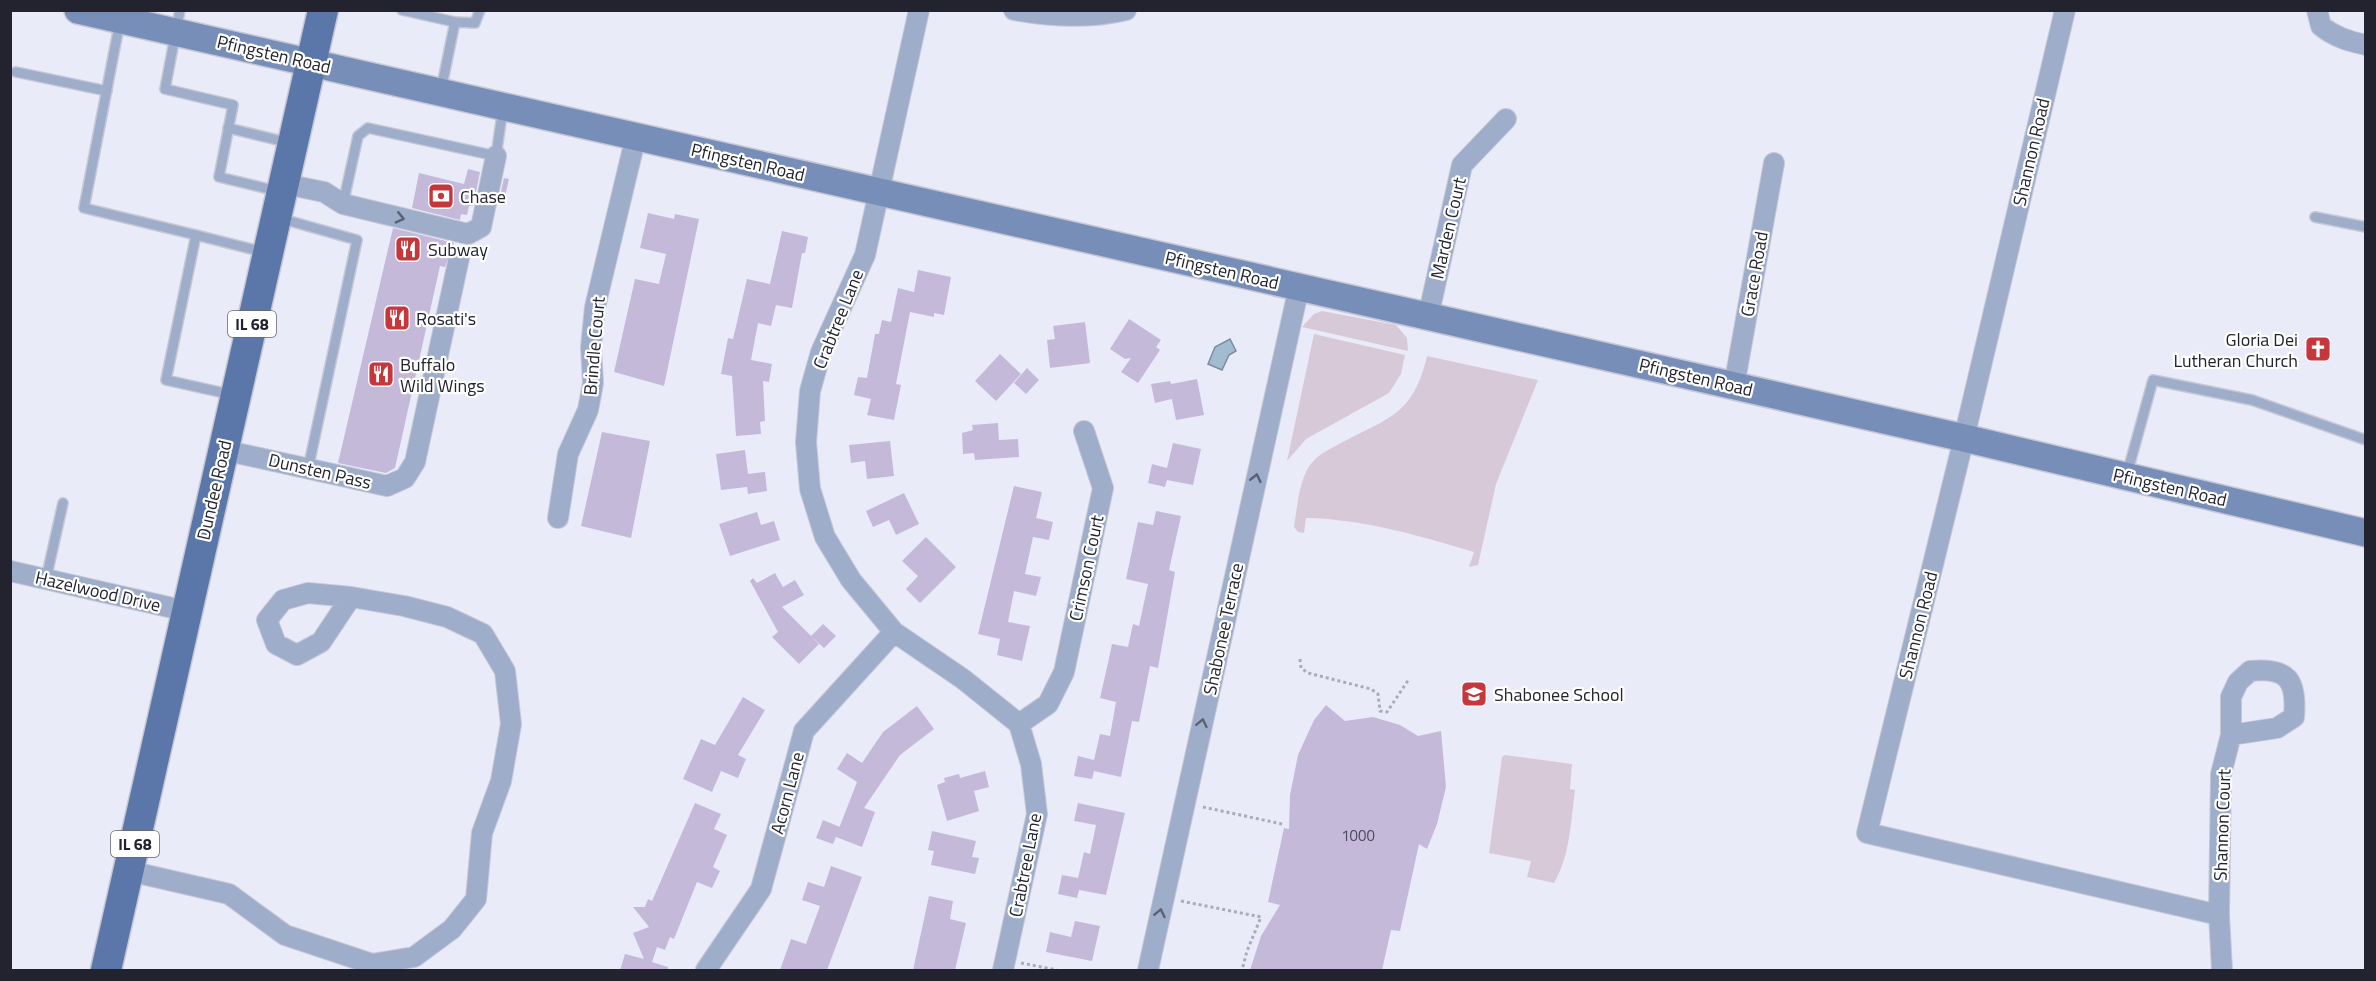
<svg xmlns="http://www.w3.org/2000/svg" width="2376" height="981" font-family="'Titillium Web',sans-serif">
<style>
.green{fill:#d8c9d9}
.water{fill:#a1bbcf;stroke:#7b8d9f;stroke-width:1.5}
.building{fill:#c5b9da}
.lines{fill:none;stroke-linecap:round;stroke-linejoin:round}
.service-casing{stroke:#c6c7d5;stroke-width:12}
.minor-casing{stroke:#c6c7d5;stroke-width:22}
.secondary-casing{stroke:#c6c7d5;stroke-width:30}
.primary-casing{stroke:#c6c7d5;stroke-width:33}
.path{stroke:#aaabb8;stroke-width:3;stroke-dasharray:3 3;stroke-linecap:butt}
.service{stroke:#9dadca;stroke-width:9}
.minor{stroke:#9dadca;stroke-width:20}
.secondary{stroke:#778eb8;stroke-width:27}
.primary{stroke:#5b77aa;stroke-width:30}
.oneway{stroke:#596175}
.labels{text-anchor:middle;dominant-baseline:central;stroke-width:4.5;stroke-linejoin:round;paint-order:stroke}
.number-label{font-size:15px;fill:#4b485a}
.shield{fill:#fff;stroke:#64656d;stroke-width:1.5}
.shield-label{font-size:16px;font-weight:bold;fill:#22232f}
.street-label{font-size:18px;fill:#22232f;stroke:#fff}
.poi-label{font-size:18px;fill:#22232f;stroke:#fff;text-anchor:start}
</style>
<rect width="100%" height="100%" fill="#eaebf9"/>
<path class="green" d="M1322 311 1396 325 1407 338 1408 351 1302 327 1314 314Z
M1314 334 1405 355 1401 374 1389 393 1306 439 1287 461Z
M1427 356 1538 380 1496 484 1478 565 1469 567 1474 552C1420 536 1363 519 1306 518L1304 533 1298 532 1294 527C1297 508 1299 481 1310 465 1318 454 1330 449 1341 443 1390 417 1413 415 1427 356Z
M1505 755 1572 764 1570 789 1575 790C1571 821 1570 856 1554 883L1527 877 1531 861 1489 853 1502 757Z"/>
<path class="water" d="M1230 339 1236 351 1229 355 1222 370 1208 364 1215 347Z"/>
<path class="building" d="M468 169 480 172 473 206H469L467 215 461 214 460 220 412 208 419 173 464 184Z
M504 178 509 179 504 201 499 200Z
M648 213 674 219 675 214 699 219 664 386 614 372 635 279 659 284 666 254 640 248Z
M393 228 454 243 445 267 440 266 395 468 386 473 338 463Z
M782 231 808 237 805 253H802L792 308 776 305 771 326 758 323 751 360 772 364 769 382 763 381 765 421 760 422 761 434 736 436 732 376 721 374 728 338 733 339 747 279 770 284Z
M918 270 951 277 944 315 934 313V317L910 312 896 384 901 385 894 420 867 415 871 399 854 395 858 377 867 378 875 334H879L882 320 891 322 898 288 914 292Z
M1129 319 1161 340 1156 347 1160 350 1138 383 1121 372 1131 358 1125 359 1110 349Z
M1085 322 1090 363 1050 368 1047 340 1055 339 1053 326Z
M1000 354 1021 374 996 401 975 381Z
M1027 368 1039 380 1026 394 1014 383Z
M1197 379 1204 415 1176 420 1172 399 1155 403 1151 384 1170 381 1171 384Z
M998 423 999 440 1018 439 1019 457 975 460 974 453 963 454 962 433 973 430 972 425Z
M602 432 650 441 631 538 581 526Z
M890 441 894 476 867 479 865 461 851 463 849 445Z
M1173 443 1201 449 1193 485 1167 480 1165 487 1148 483 1152 464 1167 468Z
M745 450 748 474 765 472 767 491 748 494 747 487 721 490 716 454Z
M1014 486 1042 492 1036 518 1053 522 1049 540 1033 537 1025 574 1041 577 1036 596 1014 591 1008 622 1030 626 1022 661 997 655 1000 639 978 634Z
M904 493 919 524 896 535 889 520 873 527 866 511Z
M1156 511 1181 516 1169 570 1175 572 1158 668 1150 666 1139 722 1132 721 1121 777 1094 771 1092 779 1074 776 1078 756 1094 760 1100 734 1110 736 1116 702 1100 698 1108 663 1112 644 1128 647 1133 624 1139 626 1148 584 1126 579 1138 522 1153 525Z
M757 512 761 525 774 521 780 540 730 556 719 524Z
M926 537 956 567 920 603 906 589 918 576 902 561Z
M775 573 783 587 795 580 804 595 782 607 819 644 799 664 772 637 778 632 750 581 753 578 757 583Z
M823 624 836 636 824 648 811 636Z
M743 697 765 710 738 755 746 759 738 778 721 771 712 792 683 779 701 739 715 745Z
M1326 705 1345 721 1373 717 1400 725 1418 736 1441 731 1446 787 1437 824 1427 849 1419 844 1400 931 1391 930 1382 970H1250L1261 936 1280 905 1268 902 1284 828 1289 829 1290 795 1298 755 1314 720Z
M917 706 934 729 900 755 864 808 875 812 862 847 836 837 833 844 816 838 823 820 840 827 836 836 857 782 837 769 847 753 862 763 883 732Z
M985 771 989 787 974 791 979 811 947 821 937 785 945 782 944 778 959 774 960 778Z
M695 803 721 814 714 829 727 835 713 867 720 871 712 888 697 882 674 939 670 937 665 950 657 947 652 962 668 967V970H620L625 954 644 959 633 933 649 927 633 907H645L648 899 652 901Z
M1078 803 1125 813 1106 895 1079 890 1077 898 1058 894 1062 875 1078 878 1084 852 1090 854 1096 825 1074 821Z
M932 831 976 841 972 857 979 858 975 874 931 865 934 851 928 850Z
M831 866 862 877 827 970H780L791 939 806 944 820 906 802 900 808 882 824 887Z
M929 896 953 901 950 919 966 923 955 970H913Z
M1075 921 1100 926 1092 961 1046 952 1050 932 1071 937Z"/>
<g class="lines">
<defs>
<path id="service" d="M180 10 165 89 233 105 219 177 277 191
M402 10 455 22 441 90
M120 21 84 208 196 235
M455 22 475 23 480 10
M16 72 107 91
M228 128 290 143
M343 204 358 136 368 128 496 156 503 108
M2315 217 2366 227
M279 218 357 240 308 469
M233 395 166 380 196 235 263 252
M2127 474 2153 380 2252 400 2366 440
M46 579 63 503"/>
<path id="minor" d="M919 10 865 255 821 352 810 391 806 442 810 489 825 537 851 580 894 632 963 679 1019 724 1031 764 1037 814 1003 970
M1014 10C1052 17 1089 19 1126 10
M2065 10 1964 438 1867 833 2219 915
M2317 10 2321 26C2335 37 2348 41 2366 45
M285 184 324 192 343 204 468 234 481 227 496 156
M1428 317 1462 165 1506 119
M1734 386 1774 163
M223 450 387 486 405 478 415 462 459 258
M558 518 568 454 588 410 593 383 591 347 595 307 636 136
M10 571 186 611
M1019 724 1048 704 1064 672 1103 488 1084 431
M129 871 229 894 285 935 372 964 414 957 452 929 476 899 482 833 501 781 511 724 505 671 483 634 447 617 404 606 351 597 308 593 283 600 267 620 276 644 297 655 321 642 351 597
M706 970 761 889 804 731 894 632
M1148 970 1299 287
M2222 970 2219 915 2221 774 2231 735V697L2238 682 2250 671C2288 667 2297 680 2294 717L2277 728 2231 735"/>
<path id="secondary" d="M78 10 1964 438 2366 533"/>
<path id="primary" d="M106 970 323 10"/>
</defs>
<use href="#service" class="service-casing"/>
<use href="#minor" class="minor-casing"/>
<use href="#secondary" class="secondary-casing"/>
<use href="#primary" class="primary-casing"/>
<path class="path" d="M1300 659 1301 668 1308 673 1371 689 1378 694 1380 711 1387 712 1409 679
M1203 807 1282 824
M1181 901 1261 917 1247 951 1242 970
M1021 963 1057 970"/>
<use href="#service" class="service"/>
<use href="#minor" class="minor"/>
<use href="#secondary" class="secondary"/>
<use href="#primary" class="primary"/>
</g>
<defs><path id="oneway-chevron" d="M-2-3.5L2.5 0L-2 3.5" fill="none" stroke-width="1.6" stroke-linecap="round" stroke-linejoin="round" transform="scale(1.5)"/></defs>
<g class="oneway">
<use href="#oneway-chevron" transform="translate(400 218) rotate(13)"/>
<use href="#oneway-chevron" transform="translate(1256 478) rotate(-77)"/>
<use href="#oneway-chevron" transform="translate(1202 723) rotate(-78)"/>
<use href="#oneway-chevron" transform="translate(1160 913) rotate(-78)"/>
</g>
<defs>
<symbol id="bank-square" viewBox="-11 -11 22 22"><rect x="-9" y="-9" width="18" height="18" rx="4" fill="#c6373c" stroke="#fff"/><path d="M-6-4H6V4H-6ZM0-2.3a2.3 2.3 0 1 0 0 4.6a2.3 2.3 0 1 0 0-4.6Z" fill="#fff"/></symbol>
<symbol id="restaurant-square" viewBox="-11 -11 22 22"><rect x="-9" y="-9" width="18" height="18" rx="4" fill="#c6373c" stroke="#fff"/><path d="M-5-6h1v4h1v-4h1v4h1v-4h1v5L-1.5 .5V6h-2V.5L-5-1ZM5-6V6H3V1.5H1.5Q1.5-4 5-6Z" fill="#fff"/></symbol>
<symbol id="church-square" viewBox="-11 -11 22 22"><rect x="-9" y="-9" width="18" height="18" rx="4" fill="#c6373c" stroke="#fff"/><path d="M-1.2-6h2.4v3.5h3.3v2.4h-3.3V6h-2.4V-.1h-3.3v-2.4h3.3Z" fill="#fff"/></symbol>
<symbol id="school-square" viewBox="-11 -11 22 22"><rect x="-9" y="-9" width="18" height="18" rx="4" fill="#c6373c" stroke="#fff"/><path d="M0-5L7-2L0 1L-7-2ZM-4 1L0 2.5L4 1V4Q0 6-4 4Z" fill="#fff"/></symbol>
</defs>
<g fill-rule="evenodd">
<use href="#bank-square" x="426" y="181" width="30" height="30"/>
<use href="#restaurant-square" x="393" y="234" width="30" height="30"/>
<use href="#restaurant-square" x="382" y="303" width="30" height="30"/>
<use href="#church-square" x="2303" y="334" width="30" height="30"/>
<use href="#restaurant-square" x="366" y="359" width="30" height="30"/>
<use href="#school-square" x="1459" y="679" width="30" height="30"/>
</g>
<g class="labels">
<g class="number-label">
<text x="1358" y="835">1000</text>
</g>
<g class="shield">
<rect x="228" y="311" width="48" height="26" rx="4.5"/>
<rect x="111" y="831" width="48" height="26" rx="4.5"/>
</g>
<g class="shield-label">
<text x="252" y="324">IL 68</text>
<text x="135" y="844">IL 68</text>
</g>
<g class="street-label">
<text transform="translate(274 54) rotate(13)">Pfingsten Road</text>
<text transform="translate(2031 152) rotate(-77)">Shannon Road</text>
<text transform="translate(748 162) rotate(13)">Pfingsten Road</text>
<text transform="translate(1448 228) rotate(-77)">Marden Court</text>
<text transform="translate(1222 270) rotate(13)">Pfingsten Road</text>
<text transform="translate(1754 274) rotate(-80)">Grace Road</text>
<text transform="translate(838 319) rotate(-68)">Crabtree Lane</text>
<text transform="translate(594 346) rotate(-85)">Brindle Court</text>
<text transform="translate(1696 377) rotate(13)">Pfingsten Road</text>
<text transform="translate(320 471) rotate(13)">Dunsten Pass</text>
<text transform="translate(2170 487) rotate(13)">Pfingsten Road</text>
<text transform="translate(214 490) rotate(-77)">Dundee Road</text>
<text transform="translate(1086 568) rotate(-78)">Crimson Court</text>
<text transform="translate(98 591) rotate(13)">Hazelwood Drive</text>
<text transform="translate(1918 625) rotate(-76)">Shannon Road</text>
<text transform="translate(1223 629) rotate(-78)">Shabonee Terrace</text>
<text transform="translate(787 793) rotate(-75)">Acorn Lane</text>
<text transform="translate(2222 825) rotate(-88)">Shannon Court</text>
<text transform="translate(1025 865) rotate(-79)">Crabtree Lane</text>
</g>
<g class="poi-label">
<text x="460" y="196">Chase</text>
<text x="428" y="249">Subway</text>
<text x="416" y="318">Rosati's</text>
<text x="2298" y="339" text-anchor="end">Gloria Dei<tspan x="2298" dy="21">Lutheran Church</tspan></text>
<text x="400" y="364">Buffalo<tspan x="400" dy="21">Wild Wings</tspan></text>
<text x="1494" y="694">Shabonee School</text>
</g>
</g>
<rect width="2376" height="981" fill="none" stroke="#22232f" stroke-width="24"/>
</svg>
